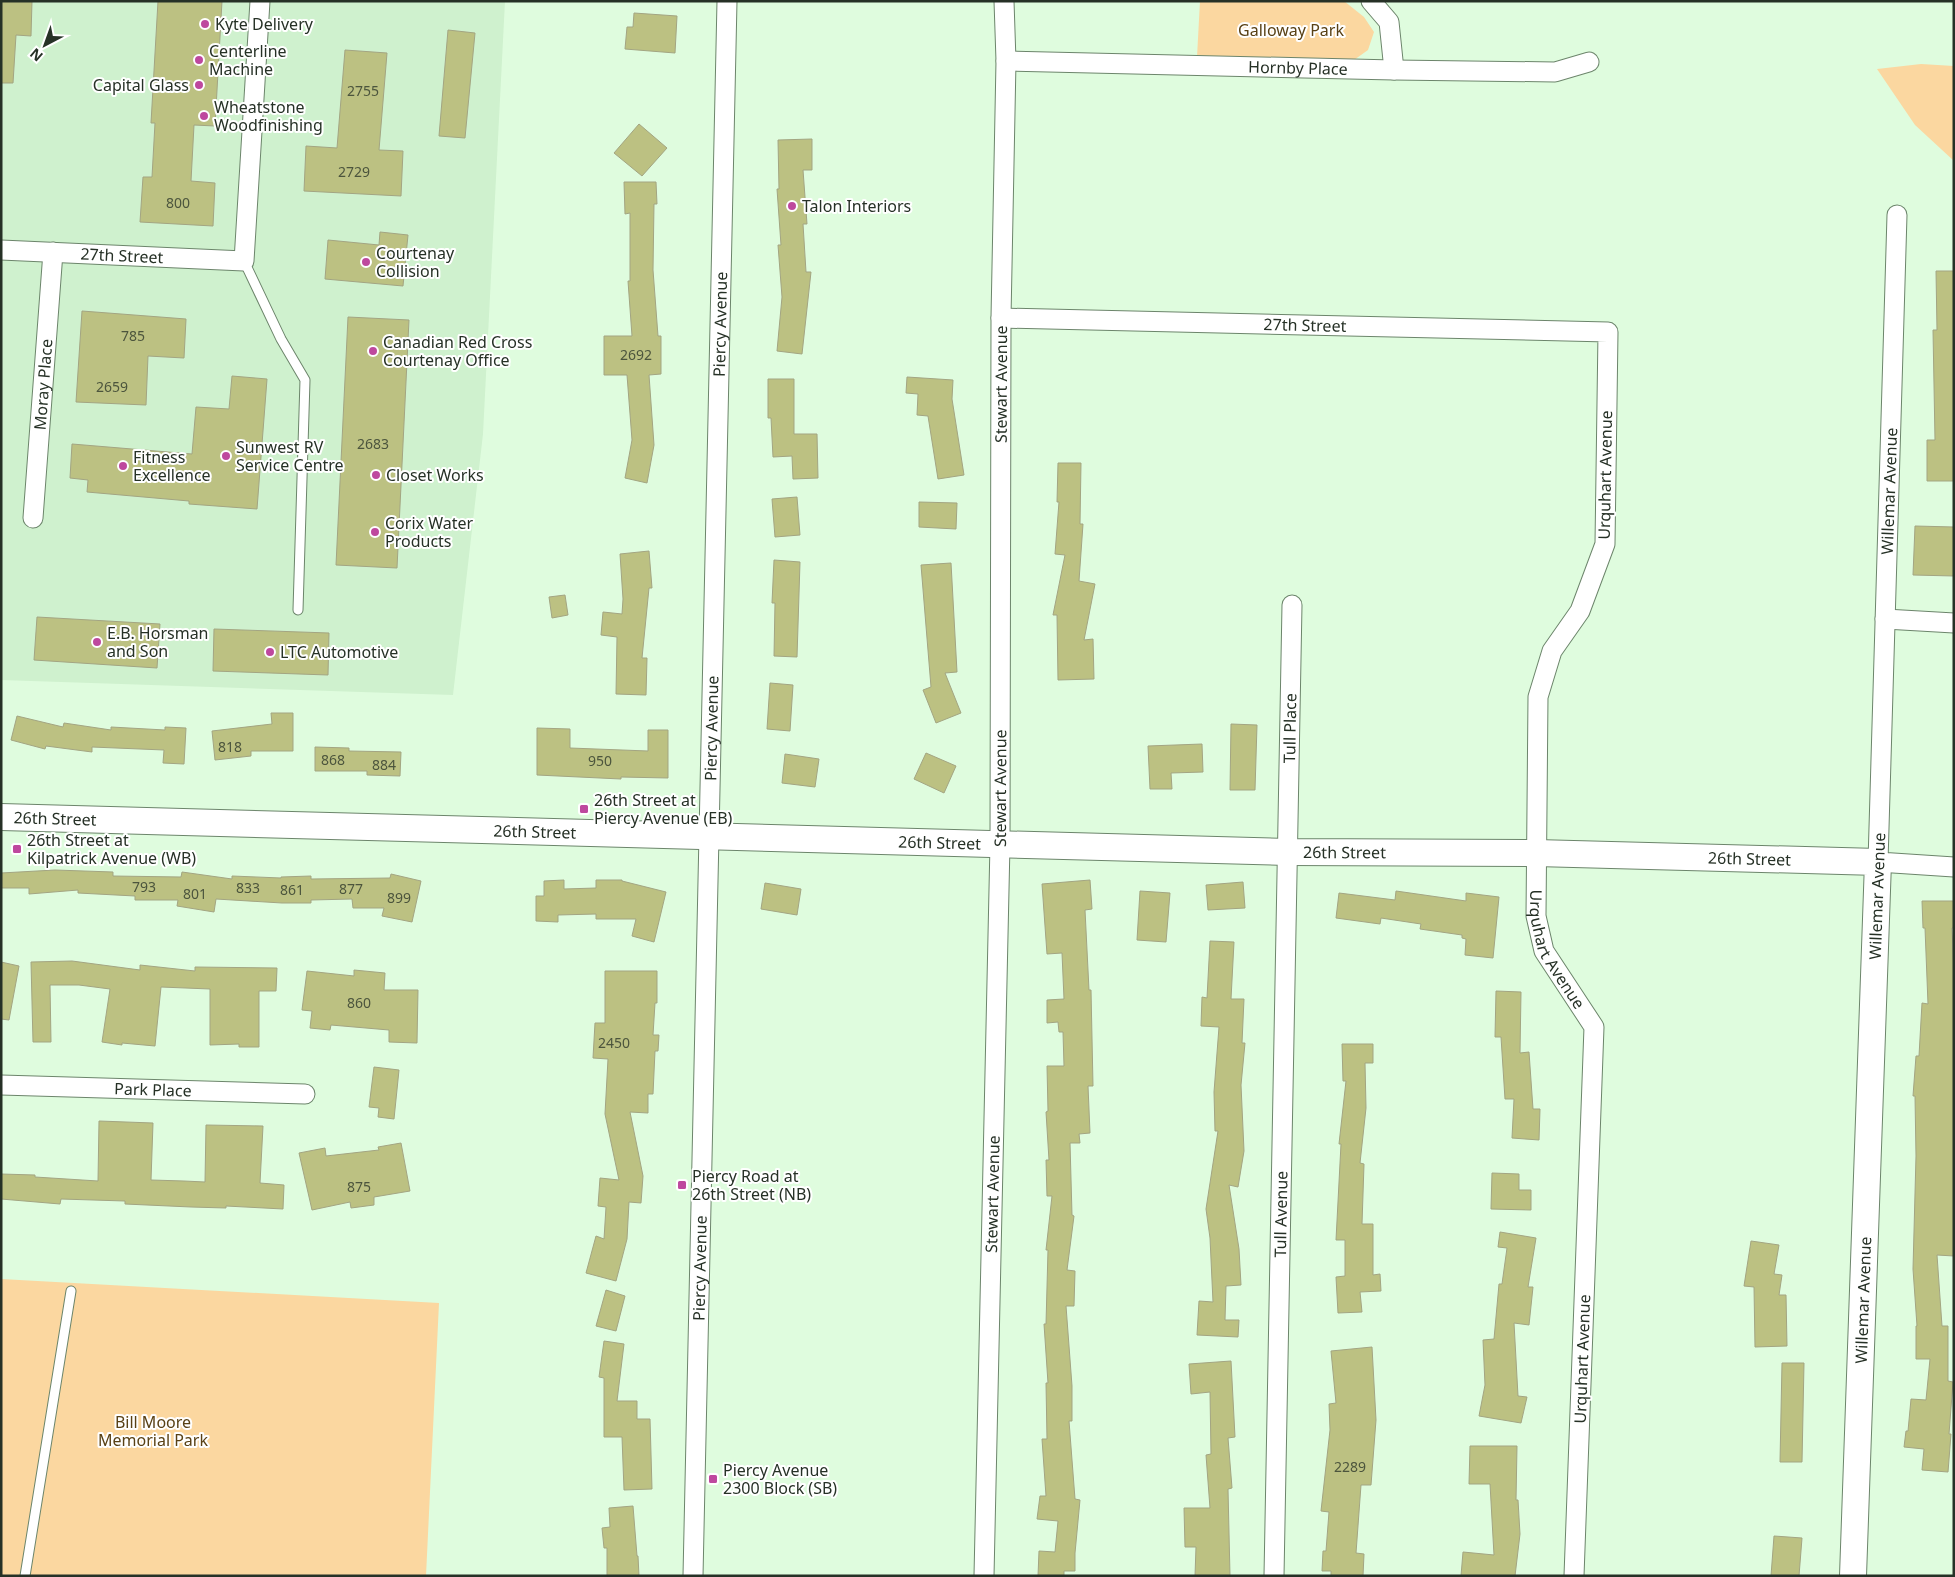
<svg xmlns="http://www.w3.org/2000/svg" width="1955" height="1577" font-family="'Noto Sans',sans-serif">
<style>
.built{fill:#cff1ce}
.green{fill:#fbd7a0}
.building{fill:#bcc182;stroke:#a3a582}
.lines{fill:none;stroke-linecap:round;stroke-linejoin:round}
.lane-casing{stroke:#6c856b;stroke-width:11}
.street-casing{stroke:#6c856b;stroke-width:21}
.secondary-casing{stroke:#6c856b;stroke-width:28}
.lane{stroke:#fff;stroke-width:9}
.street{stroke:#fff;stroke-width:19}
.secondary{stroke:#fff;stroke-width:26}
.poi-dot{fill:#be489e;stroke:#fff;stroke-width:2}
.labels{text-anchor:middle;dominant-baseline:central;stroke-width:4;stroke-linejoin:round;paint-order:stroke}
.number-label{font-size:14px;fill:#4c553d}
.poi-label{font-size:16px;fill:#263126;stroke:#fff;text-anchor:start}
.park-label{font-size:16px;fill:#594115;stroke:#fff}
.street-label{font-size:16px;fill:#263126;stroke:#fff}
</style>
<rect width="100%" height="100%" fill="#dffcde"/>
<path class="built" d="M1 1H505L483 434 453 695 1 680Z"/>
<path class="green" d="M1200 1H1344L1364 17 1374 32 1368 50 1354 60 1197 57Z
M1921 64 1954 66V161L1915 125 1877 69Z
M1 1279 439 1303 426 1576H1Z"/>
<path class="building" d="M1 1H32L31 36 16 35 13 83H1Z
M158 1H222L215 126 194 125 191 181 215 183 213 226 140 222 143 177H152L155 123H151Z
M634 13 677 16 675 53 625 49 627 27H633Z
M448 30 475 33 465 138 439 136Z
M345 50 387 53 379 150 403 151 401 196 304 191 306 146 337 148Z
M639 124 667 148 642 176 614 153Z
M812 139V170H803L807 224H803L806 272H811L802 354 777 351 782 297 778 245H781L777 189H779L778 140Z
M624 182H656L657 204H654L653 270 658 336H661V374L649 375 654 445 647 483 625 478 632 440 627 375H604V336H632L628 281H630V213L625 214Z
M380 232 408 235 403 286 325 279 328 240 379 245Z
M1936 271H1954V481H1927V440H1935L1933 330H1937Z
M82 311 186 319 184 358 148 356 146 405 76 402Z
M348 317 409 320 397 568 336 565Z
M232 376 267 379 257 509 189 504V501L87 492 88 480 70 478 72 444 192 454 196 407 229 409Z
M907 377 953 380 952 399 964 475 938 479 928 416 917 415 918 394 906 393Z
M768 379H794V434H817L818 478 793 479 792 456 773 457 771 418H768Z
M1058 463H1081L1080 524H1083L1079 581 1095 584 1084 640 1093 639 1094 679 1058 680 1057 615H1053L1065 555 1055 554 1059 502H1057Z
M797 497 800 535 775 537 772 499Z
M919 502 957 503 956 529 919 527Z
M1915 526 1954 527V576L1913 575Z
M649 551 652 588H649L642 658H647L646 695 616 694 617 637 601 635 603 612 622 614 623 599 620 554Z
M774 560 800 562 797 657 774 656 775 603H772Z
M951 563 957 672 945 673 961 713 936 723 923 690 931 687 921 565Z
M565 595 568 615 552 618 549 597Z
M37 617 160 624 157 668 34 660Z
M214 629 329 633 328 675 213 671Z
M770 683 793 685 790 731 767 729Z
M271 713H293V751H251V756L215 760 212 731 272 724Z
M17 716 63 727 64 723 111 730V727L165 730V727L186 728 184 764 163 763 164 750 92 747V752L46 746 45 749 11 740Z
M1231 724 1257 725 1255 790H1230Z
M537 728 570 729V748L648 751V730H668V778L621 777V779L537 775Z
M1202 744 1203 772 1171 773 1172 789H1150L1148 746Z
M315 747 349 748V751L401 752 400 776 367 775V771H315Z
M926 753 956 766 944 793 914 779Z
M785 754 819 759 815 787 782 783Z
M55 870 113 872V876L181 877 182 872 232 879V876L281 878V877L311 876V879L390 878 391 874 421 881 412 922 382 916 384 908H353L352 899 311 900V903H282L216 899 214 912 177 906 178 900H135V896L78 893V890L29 894V888H1V873Z
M564 880V889L596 888V880H622V881L666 892 654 942 632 936 636 919H596V914L558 915V922L536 921V896H544V881Z
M1090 880 1092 909 1085 910 1089 990H1091L1093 1086H1088L1090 1133 1079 1134 1080 1143H1070L1072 1215 1074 1216 1067 1270 1075 1271 1074 1306H1066L1072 1386V1421H1069L1075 1499 1080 1500 1075 1553V1571H1064V1576H1038L1039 1551 1055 1552 1058 1521 1037 1519 1040 1496H1046L1042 1439H1047L1046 1383H1048L1044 1324H1046L1048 1250H1046L1052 1196H1047L1046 1160H1049L1046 1112 1048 1111 1047 1066H1064L1063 1032H1059L1058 1022 1047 1023V1000L1064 999 1062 953 1047 954 1042 884Z
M1243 882 1245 908 1208 910 1206 885Z
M765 883 801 889 797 915 761 909Z
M1140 891 1170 893 1166 942 1137 940Z
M1396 891 1466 901V893L1499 897 1493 958 1465 955 1466 939 1462 938V935L1420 929 1421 924 1381 918 1380 924 1336 918 1339 893 1395 900Z
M1922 901H1954V928H1952L1954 973V1256L1937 1255 1942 1326H1948V1381L1953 1382 1949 1434H1951L1948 1472 1922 1470 1924 1449 1904 1447 1906 1431H1908L1911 1399 1926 1400 1930 1359H1916V1326H1917L1913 1269 1916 1156 1915 1096H1913L1916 1056H1919L1922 1003 1928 1004 1925 928H1923Z
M1210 941 1234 942 1231 999H1244L1242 1043H1245L1241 1085 1244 1151 1238 1187 1229 1185 1239 1249 1241 1285 1226 1286 1225 1320H1239L1238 1337 1197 1335 1199 1301 1213 1302 1210 1238 1206 1209 1218 1131H1215L1214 1092 1219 1027 1201 1026 1202 997 1207 998Z
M72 961 140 970V965L195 971V967L277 968 276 991H259V1047H239V1044L210 1045V989L161 987 155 1046 122 1043V1045L102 1042 110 989 79 985H50L51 1042H33L31 962Z
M1 962 19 966 9 1020 1 1019Z
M354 970 385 973 384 990H418L417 1043 389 1042V1030L331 1025 330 1030 310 1028 312 1011 302 1010 307 971 354 976Z
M605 971H657V1003H655L653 1035H659L658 1051H655L653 1094H648V1113L630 1112 643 1176 641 1203 629 1202 627 1239 616 1281 586 1273 596 1236 604 1239 606 1207 598 1206 600 1178 619 1180 605 1114 608 1059 593 1058 595 1023H605Z
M1496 991 1521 992 1520 1053 1529 1052 1533 1109H1540L1539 1140 1512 1138 1514 1099H1505L1501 1037H1495Z
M1342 1044H1373V1063H1365L1366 1108 1360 1163 1364 1164 1362 1224H1373V1275L1380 1274 1381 1291 1360 1292 1362 1312 1338 1313 1336 1277 1345 1276V1240H1336L1341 1144H1339L1346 1081H1343Z
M374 1067 399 1070 394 1119 378 1117 379 1108 369 1107Z
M99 1121 153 1123 151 1180 184 1181 205 1182 206 1125 263 1126 260 1183 284 1185 283 1209 226 1206V1208L191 1207 125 1204V1201L61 1199 60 1204 1 1199V1174L35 1175V1177L98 1181Z
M401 1143 410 1191 374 1197V1205L351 1208 350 1202 312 1210 299 1153 325 1148 326 1156 379 1150 378 1147Z
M1492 1173 1519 1174V1190H1531V1210L1491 1209Z
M1500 1232 1536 1238 1528 1287H1533L1529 1325 1514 1323 1518 1396 1527 1397 1521 1423 1479 1416 1485 1385 1483 1340 1494 1339 1499 1284H1502L1507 1248 1498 1247Z
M1751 1241 1779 1245 1774 1274 1782 1275 1779 1295H1786L1787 1346 1755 1347 1754 1287 1744 1286Z
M606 1290 625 1296 616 1331 596 1326Z
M604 1341 624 1344 617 1401H637V1419H650L652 1489 624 1490 622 1437H604V1378L599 1377Z
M1372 1347 1376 1420 1371 1485H1361L1356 1553 1364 1554 1363 1576H1331V1571H1322L1323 1551H1326L1329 1512 1321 1511 1330 1430 1329 1404 1336 1403 1331 1351Z
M1231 1361 1235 1437 1228 1438 1232 1488 1228 1489 1230 1576H1195L1196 1547H1185L1184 1508H1210L1206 1455 1211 1454 1210 1392 1191 1394 1189 1364Z
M1782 1363H1804L1802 1462H1780Z
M1470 1446H1517L1516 1500H1518L1520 1534 1515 1576H1461L1463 1552 1494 1555 1490 1484H1469Z
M633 1506 637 1556H638L639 1576H607V1548H604L602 1528 610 1527 609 1508Z
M1774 1536 1802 1538 1799 1576H1771Z"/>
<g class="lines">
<defs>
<path id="lane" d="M244 261 281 339 305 380 298 610
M25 1576 71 1291"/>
<g id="street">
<path d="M1371 1 1389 22 1394 70"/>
<path id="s1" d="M1006 61 1394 70 1555 72 1589 62"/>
<path d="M1897 215 1878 862 1954 867"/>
<path id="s2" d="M1 250 244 261 260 1"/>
<path id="s3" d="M1001 318 1608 332 1605 544 1580 611 1552 651 1538 697 1536 916 1544 951 1594 1027 1574 1576"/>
<path id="s4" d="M33 518 53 252"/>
<path d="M1885 619 1954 623"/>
<path id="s5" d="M1 1085 305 1094"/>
<path id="s6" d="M693 1576 727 1"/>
<path id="s7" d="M984 1576 1000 844 1001 318 1006 61 1004 1"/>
<path id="s8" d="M1274 1576 1292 605"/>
</g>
<g id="secondary">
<path id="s9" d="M1 817 1287 852 1536 853 1878 862 1853 1576"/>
</g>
</defs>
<use href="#lane" class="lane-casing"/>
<use href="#street" class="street-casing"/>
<use href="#secondary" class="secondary-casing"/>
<use href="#lane" class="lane"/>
<use href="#street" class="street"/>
<use href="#secondary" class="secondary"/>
</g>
<g class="poi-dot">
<circle cx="205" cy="24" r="5"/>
<circle cx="199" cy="60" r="5"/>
<circle cx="199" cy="85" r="5"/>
<circle cx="204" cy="116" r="5"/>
<circle cx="792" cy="206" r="5"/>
<circle cx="366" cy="262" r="5"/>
<circle cx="373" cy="351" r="5"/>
<circle cx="226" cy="456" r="5"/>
<circle cx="123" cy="466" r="5"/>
<circle cx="376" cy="475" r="5"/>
<circle cx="375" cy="532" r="5"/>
<circle cx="97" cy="642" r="5"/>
<circle cx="270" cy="652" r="5"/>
<rect x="579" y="804" width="10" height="10" rx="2.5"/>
<rect x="12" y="844" width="10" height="10" rx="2.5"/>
<rect x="677" y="1180" width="10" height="10" rx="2.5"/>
<rect x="708" y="1474" width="10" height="10" rx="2.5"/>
</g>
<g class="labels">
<g class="number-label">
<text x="363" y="90">2755</text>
<text x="354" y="171">2729</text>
<text x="178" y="202">800</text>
<text x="133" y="335">785</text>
<text x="636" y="354">2692</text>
<text x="112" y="386">2659</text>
<text x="373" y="443">2683</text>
<text x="230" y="746">818</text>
<text x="333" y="759">868</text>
<text x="600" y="760">950</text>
<text x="384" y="764">884</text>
<text x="144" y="886">793</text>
<text x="248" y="887">833</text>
<text x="351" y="888">877</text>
<text x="292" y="889">861</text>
<text x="195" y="893">801</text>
<text x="399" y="897">899</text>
<text x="359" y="1002">860</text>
<text x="614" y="1042">2450</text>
<text x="359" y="1186">875</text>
<text x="1350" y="1466">2289</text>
</g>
<g class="poi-label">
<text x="215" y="24">Kyte Delivery</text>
<text x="209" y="51">Centerline<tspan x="209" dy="18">Machine</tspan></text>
<text x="189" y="85" text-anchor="end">Capital Glass</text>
<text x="214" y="107">Wheatstone<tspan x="214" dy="18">Woodfinishing</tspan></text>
<text x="802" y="206">Talon Interiors</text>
<text x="376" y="253">Courtenay<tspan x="376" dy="18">Collision</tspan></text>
<text x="383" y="342">Canadian Red Cross<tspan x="383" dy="18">Courtenay Office</tspan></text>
<text x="236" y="447">Sunwest RV<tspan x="236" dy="18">Service Centre</tspan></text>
<text x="133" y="457">Fitness<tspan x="133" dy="18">Excellence</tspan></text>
<text x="386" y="475">Closet Works</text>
<text x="385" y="523">Corix Water<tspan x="385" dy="18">Products</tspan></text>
<text x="107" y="633">E.B. Horsman<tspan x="107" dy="18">and Son</tspan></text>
<text x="280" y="652">LTC Automotive</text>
<text x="594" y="800">26th Street at<tspan x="594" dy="18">Piercy Avenue (EB)</tspan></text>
<text x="27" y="840">26th Street at<tspan x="27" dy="18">Kilpatrick Avenue (WB)</tspan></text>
<text x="692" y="1176">Piercy Road at<tspan x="692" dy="18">26th Street (NB)</tspan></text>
<text x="723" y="1470">Piercy Avenue<tspan x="723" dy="18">2300 Block (SB)</tspan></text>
</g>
<g class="park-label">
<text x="1291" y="30">Galloway Park</text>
<text x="153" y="1422">Bill Moore<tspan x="153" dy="18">Memorial Park</tspan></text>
</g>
<g class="street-label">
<text stroke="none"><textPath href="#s1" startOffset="292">Hornby Place</textPath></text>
<text stroke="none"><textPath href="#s2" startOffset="121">27th Street</textPath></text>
<text stroke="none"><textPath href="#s6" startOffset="1252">Piercy Avenue</textPath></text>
<text stroke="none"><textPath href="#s3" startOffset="304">27th Street</textPath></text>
<text stroke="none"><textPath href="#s7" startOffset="1192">Stewart Avenue</textPath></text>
<text stroke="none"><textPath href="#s4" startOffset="134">Moray Place</textPath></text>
<text transform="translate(1605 475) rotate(-89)">Urquhart Avenue</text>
<text transform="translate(1889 491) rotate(-88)">Willemar Avenue</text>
<text stroke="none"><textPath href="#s8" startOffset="848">Tull Place</textPath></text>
<text stroke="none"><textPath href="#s6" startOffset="848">Piercy Avenue</textPath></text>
<text stroke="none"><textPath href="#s7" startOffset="788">Stewart Avenue</textPath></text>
<text stroke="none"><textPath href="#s9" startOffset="54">26th Street</textPath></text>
<text stroke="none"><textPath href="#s9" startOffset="534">26th Street</textPath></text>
<text stroke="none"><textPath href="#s9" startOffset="939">26th Street</textPath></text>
<text stroke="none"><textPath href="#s9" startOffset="1344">26th Street</textPath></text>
<text stroke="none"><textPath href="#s9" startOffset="1749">26th Street</textPath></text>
<text transform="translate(1877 896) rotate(-88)">Willemar Avenue</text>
<text stroke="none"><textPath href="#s3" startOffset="1245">Urquhart Avenue</textPath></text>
<text stroke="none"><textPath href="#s5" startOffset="152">Park Place</textPath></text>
<text stroke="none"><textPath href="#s7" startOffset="382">Stewart Avenue</textPath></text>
<text stroke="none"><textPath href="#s8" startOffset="362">Tull Avenue</textPath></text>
<text stroke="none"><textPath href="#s6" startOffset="308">Piercy Avenue</textPath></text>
<text transform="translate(1863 1300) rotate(-88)">Willemar Avenue</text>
<text transform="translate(1582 1359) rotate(-88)">Urquhart Avenue</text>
</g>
</g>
<rect width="1955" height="1577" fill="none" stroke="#263126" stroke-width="5"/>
<g transform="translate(45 45) rotate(221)" stroke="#ffffff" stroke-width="4" paint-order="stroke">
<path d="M0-4L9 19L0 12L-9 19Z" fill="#263126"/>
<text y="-8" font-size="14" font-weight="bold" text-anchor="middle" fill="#263126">N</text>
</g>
</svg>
